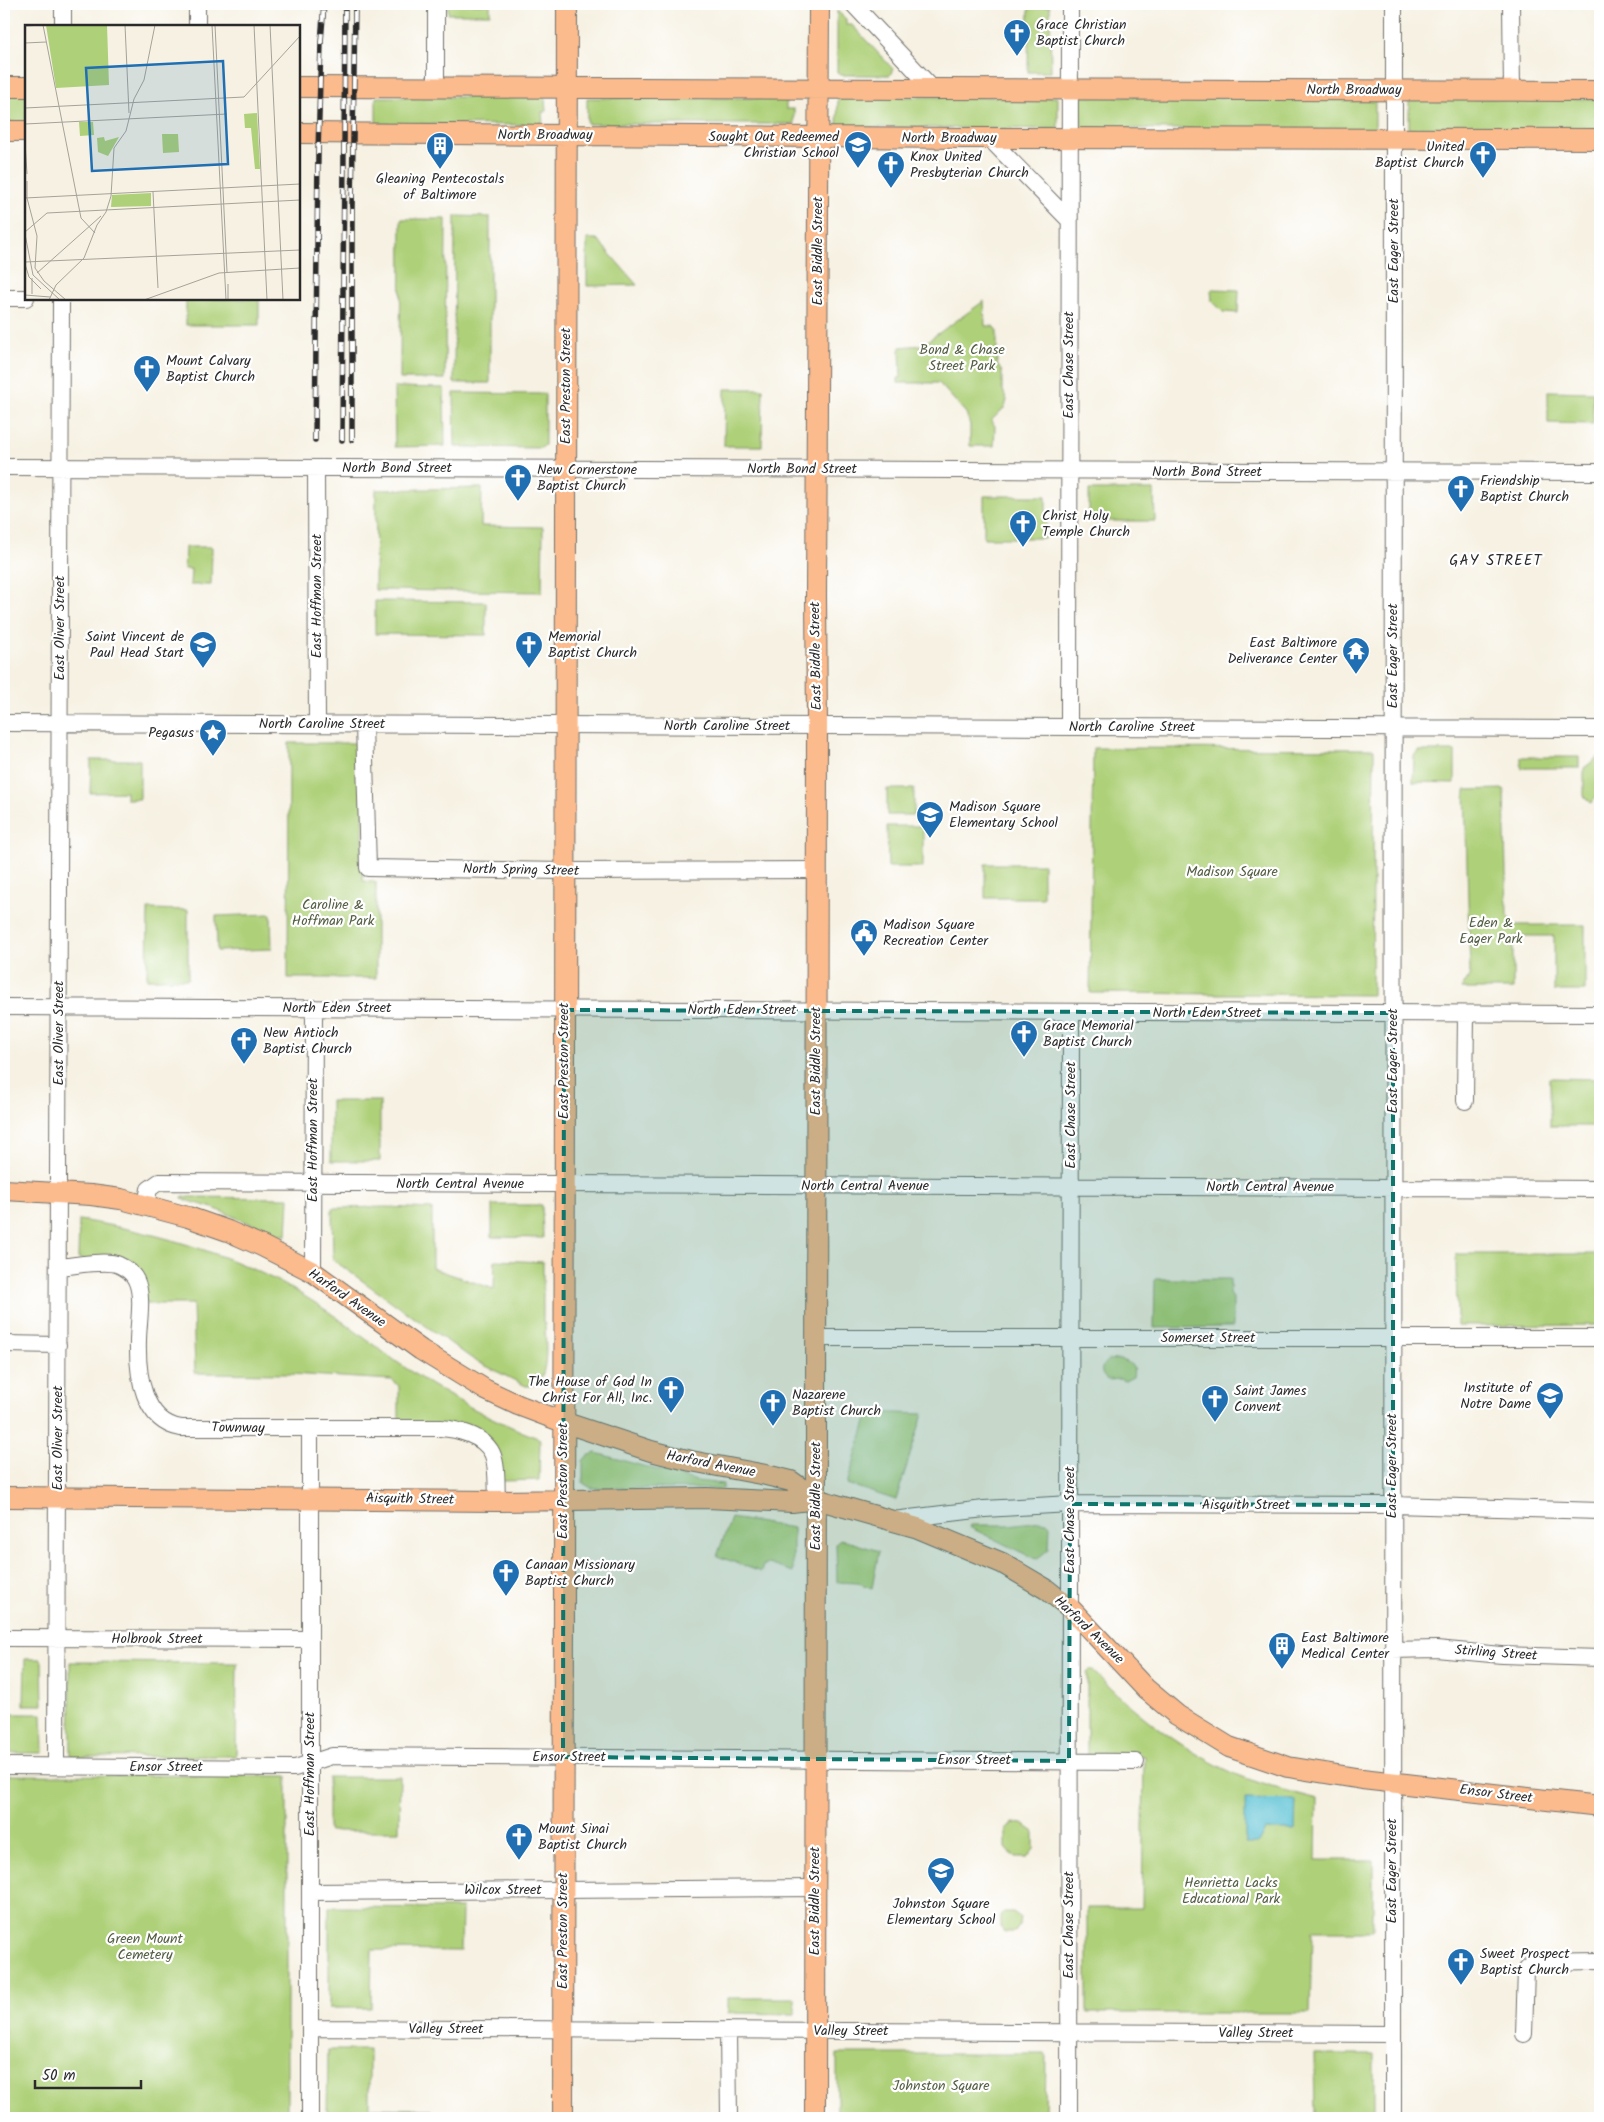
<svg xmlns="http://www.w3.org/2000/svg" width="1604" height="2122" font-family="Kalam,sans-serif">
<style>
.green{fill:#aed078;stroke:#6c7e52}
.water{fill:#57c0d3;stroke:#41767f}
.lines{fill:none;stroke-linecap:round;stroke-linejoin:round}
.minor-casing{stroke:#72706b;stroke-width:18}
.major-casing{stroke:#72706b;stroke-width:22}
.minor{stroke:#fff;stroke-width:16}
.major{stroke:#fbbb8d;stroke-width:20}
.rail-casing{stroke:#2b2b2b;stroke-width:5.5}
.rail{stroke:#fff;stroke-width:4;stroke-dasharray:11;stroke-linecap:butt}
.marked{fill:#0f766e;fill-opacity:0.2;stroke:#0f766e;stroke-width:4;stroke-dasharray:10 6;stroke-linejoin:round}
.labels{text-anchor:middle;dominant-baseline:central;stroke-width:4.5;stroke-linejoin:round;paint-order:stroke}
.poi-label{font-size:14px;fill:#2b2b2b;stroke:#fff;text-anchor:start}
.street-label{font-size:14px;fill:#2b2b2b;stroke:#fff}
.park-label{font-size:14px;fill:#525d42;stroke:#fff}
.neighbourhood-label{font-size:15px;letter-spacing:1px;fill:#2b2b2b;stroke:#fff}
.inset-road{fill:none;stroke:#a5a299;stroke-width:1}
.view{fill:#1f6fb2;fill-opacity:0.15;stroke:#1f6fb2;stroke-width:2.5}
.inset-edge{fill:none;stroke:#2b2b2b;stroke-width:2.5}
</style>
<rect width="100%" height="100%" fill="#fff"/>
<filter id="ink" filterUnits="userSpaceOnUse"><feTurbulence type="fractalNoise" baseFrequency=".02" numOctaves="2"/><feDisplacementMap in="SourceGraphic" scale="10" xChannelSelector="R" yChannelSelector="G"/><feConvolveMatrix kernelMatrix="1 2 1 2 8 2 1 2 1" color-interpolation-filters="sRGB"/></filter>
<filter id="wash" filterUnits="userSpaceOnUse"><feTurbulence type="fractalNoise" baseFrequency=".0096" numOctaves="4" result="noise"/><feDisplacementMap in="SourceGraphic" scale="20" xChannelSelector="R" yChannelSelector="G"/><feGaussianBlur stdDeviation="1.12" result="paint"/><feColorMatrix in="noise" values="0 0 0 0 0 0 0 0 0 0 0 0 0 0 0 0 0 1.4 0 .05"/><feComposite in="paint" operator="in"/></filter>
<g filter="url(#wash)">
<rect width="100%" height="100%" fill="#f6f1e2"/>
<path class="green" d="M448 4H490V14H448Z
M1029 6H1050L1051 72H1028Z
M837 11 846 19V25H852L893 69 890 75H841L837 72Z
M4 94H26V122H4Z
M1081 96 1375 99V131L1081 128Z
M376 97H545L546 112H542L543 125 376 124Z
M838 97H1058V129L837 127Z
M587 98H786V109H794V124H587Z
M1409 98 1600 99V130H1409Z
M455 216 490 217V383H454Z
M401 219H446L445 379H400Z
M587 239H597L637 285 587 286Z
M1213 289 1239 290 1238 313 1223 312 1212 301 1211 290Z
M186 299H259V325H186Z
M984 301 985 326H993L997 329V364L1002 372V388L1007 400 1005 407 991 421 995 426 994 446H970V425L966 413 939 383H898V378H901L900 347 922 345Z
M394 387 444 388 445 446 395 447Z
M725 389H763L762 446H724Z
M1548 391 1593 392V424L1548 423Z
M454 393 545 394V445L541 448 455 447Z
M482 488 481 526 543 527 542 592 375 590 376 490Z
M1089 490H1154L1155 521H1089Z
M984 496H1046V538H984Z
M185 547H212L211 585H190L191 569H184Z
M375 601 486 602V635L375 634Z
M289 743H364L363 881 376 882V978H288Z
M1093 748 1374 749 1372 995 1090 993Z
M1418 751H1455V783L1413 782 1414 756Z
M1521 757H1579V768H1523L1521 767Z
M1597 758H1600V794L1591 803 1584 796V768Z
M91 760H140V799H126V792L90 793Z
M887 789H914V815H887Z
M1504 789 1507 916 1515 925H1585V991H1554V936H1513V989H1461L1470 975 1465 790Z
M887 826H923V867H888Z
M985 864H1043V898H985Z
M148 909 188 910V979H147Z
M271 914 272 949 217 951 216 916Z
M1550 1078 1600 1079V1126H1550Z
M331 1101H380V1161H331Z
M183 1197 289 1198 287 1235H278L213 1208 182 1199Z
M492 1205H542L543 1238 492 1237Z
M387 1207 432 1209V1268L494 1289 495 1260 543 1262V1323L545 1324C545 1341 552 1388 526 1386L474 1360 333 1260 332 1208Z
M79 1220C163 1233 246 1258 317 1304 345 1322 370 1343 397 1362 441 1394 490 1419 540 1439L539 1480 501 1481 492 1447 399 1424V1386L392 1380 290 1374 195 1373 193 1304H145L142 1278 78 1258Z
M1456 1254H1600V1325L1457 1326Z
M1155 1279H1230V1294L1233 1298V1327L1154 1328Z
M1108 1360C1121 1359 1137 1360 1133 1377L1125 1381 1121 1379 1108 1380C1099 1375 1100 1366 1108 1360Z
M869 1412 923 1414 896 1500 847 1484Z
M596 1453 697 1481 723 1484V1489L591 1488 583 1483V1461L587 1456Z
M731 1518 793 1528V1572L769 1564 763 1566 761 1572 717 1556Z
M1041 1521 1047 1522 1050 1525 1049 1549 1038 1558 1031 1557 969 1527 970 1525H1008Z
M840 1539 879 1551 872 1588 858 1583 837 1582 836 1544Z
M25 1659H40L42 1661 43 1705H24Z
M70 1662 237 1663 236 1756 71 1757Z
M1091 1669C1132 1710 1176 1746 1229 1771 1257 1784 1287 1791 1317 1799L1316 1860H1373V1931H1312L1310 2013H1087V1908H1142L1144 1756H1087V1673Z
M4 1714H42L43 1753H4Z
M4 1775 287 1776V2118H4Z
M328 1777H400L399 1831H328Z
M1013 1823 1023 1824 1034 1832V1849L1027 1858H1015L1006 1848V1830Z
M329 1907 462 1908 461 1951 372 1950 371 2008H329Z
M1004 1912H1013L1020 1917 1019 1926 1015 1932H1004L1001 1928V1914Z
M728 1998H795V2014L728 2013Z
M328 2050H369V2108L432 2109V2118H327Z
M837 2054H1046L1045 2118H837Z
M1314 2054H1374V2117H1315Z"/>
<path class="water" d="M1245 1799 1296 1800 1295 1830H1265L1258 1843H1245Z"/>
</g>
<g filter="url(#ink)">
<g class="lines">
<defs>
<path id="minor" d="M63 4V26
M436 4V87
M853 4 932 88
M1511 4 1512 91
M197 26V4
M989 138 1069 220
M4 298H26
M4 467 1600 472
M316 468 317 724
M4 723 1600 729
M364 724 368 868 564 871 817 870
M1069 727 1070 4
M4 1007 1600 1014
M1465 1101 1466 1014
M146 1205 149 1189 159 1182 1600 1189
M58 1267C74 1266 106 1259 119 1265 126 1268 133 1274 136 1280 144 1297 138 1323 138 1341 137 1374 143 1422 181 1428H440C457 1429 483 1435 492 1453 498 1466 496 1487 497 1501
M313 1272 314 1008
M816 1338H1600
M4 1344 58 1345
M893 1520 984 1509 1070 1504 1393 1505 1600 1511
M4 1638 310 1639
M1392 1650 1436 1649 1502 1655 1600 1658
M4 1766 295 1768 332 1756 1136 1762
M56 1766 61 299
M310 1892 815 1888
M310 2028 1392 2034
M728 2030 729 2118
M1524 2034 1526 1969 1535 1962 1600 1961
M310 2118V1429
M1069 2118 1071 1012
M1393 2118 1394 4"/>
<path id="major" d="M4 87H26
M299 87 1600 91
M4 131H26
M299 133 967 138 1600 139
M4 1190 91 1195 121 1199 188 1217 228 1231 262 1246 313 1272 421 1350 486 1390 518 1405 563 1422 651 1451 691 1461 766 1475 791 1481 816 1499 918 1528 1002 1563 1046 1589 1070 1608 1146 1689 1177 1715 1229 1747 1288 1767 1362 1779 1600 1806
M4 1497 497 1501 707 1498 792 1502 816 1499
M563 2118 567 4
M815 2118 817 726 816 596 819 4"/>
</defs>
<use href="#minor" class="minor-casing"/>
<use href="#major" class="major-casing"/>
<use href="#minor" class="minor"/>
<use href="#major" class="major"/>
<defs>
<path id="rail" d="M315 440 318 153 321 42 324 4
M342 440 345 4
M352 440V208L355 4"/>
</defs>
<use href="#rail" class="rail-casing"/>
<use href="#rail" class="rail"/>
</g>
</g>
<path class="marked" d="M564 1010 1393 1013V1505L1070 1504 1069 1761 563 1757Z"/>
<defs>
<symbol id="church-pin" viewBox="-11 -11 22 30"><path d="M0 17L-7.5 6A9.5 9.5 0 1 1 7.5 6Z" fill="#1f6fb2" stroke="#fff"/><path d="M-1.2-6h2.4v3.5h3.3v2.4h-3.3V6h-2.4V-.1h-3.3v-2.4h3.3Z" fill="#fff"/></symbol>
<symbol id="school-pin" viewBox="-11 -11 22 30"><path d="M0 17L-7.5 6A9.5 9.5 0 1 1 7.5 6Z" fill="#1f6fb2" stroke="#fff"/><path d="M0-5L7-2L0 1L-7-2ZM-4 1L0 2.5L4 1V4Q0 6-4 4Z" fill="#fff"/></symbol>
<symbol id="building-pin" viewBox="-11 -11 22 30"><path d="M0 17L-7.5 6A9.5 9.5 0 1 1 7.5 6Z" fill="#1f6fb2" stroke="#fff"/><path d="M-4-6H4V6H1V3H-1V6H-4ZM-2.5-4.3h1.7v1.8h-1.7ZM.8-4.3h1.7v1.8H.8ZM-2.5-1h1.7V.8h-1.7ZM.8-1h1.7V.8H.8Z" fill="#fff"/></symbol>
<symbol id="temple-pin" viewBox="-11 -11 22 30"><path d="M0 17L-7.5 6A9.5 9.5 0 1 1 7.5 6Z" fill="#1f6fb2" stroke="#fff"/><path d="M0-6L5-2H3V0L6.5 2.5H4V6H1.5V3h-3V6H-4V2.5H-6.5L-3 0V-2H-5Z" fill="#fff"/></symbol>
<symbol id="sight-pin" viewBox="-11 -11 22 30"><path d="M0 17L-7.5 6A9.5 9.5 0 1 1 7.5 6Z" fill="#1f6fb2" stroke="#fff"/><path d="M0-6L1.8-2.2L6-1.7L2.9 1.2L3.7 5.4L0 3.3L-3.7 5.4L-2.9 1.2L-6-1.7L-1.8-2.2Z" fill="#fff"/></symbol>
<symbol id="civic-pin" viewBox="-11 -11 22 30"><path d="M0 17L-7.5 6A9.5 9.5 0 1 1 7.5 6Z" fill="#1f6fb2" stroke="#fff"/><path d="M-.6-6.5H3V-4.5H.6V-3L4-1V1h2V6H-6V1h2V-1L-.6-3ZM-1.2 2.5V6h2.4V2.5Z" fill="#fff"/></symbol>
</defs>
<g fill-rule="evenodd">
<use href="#church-pin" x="1001" y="17" width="32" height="43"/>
<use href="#school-pin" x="842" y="129" width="32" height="43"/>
<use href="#building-pin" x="424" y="130" width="32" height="43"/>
<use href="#church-pin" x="1467" y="139" width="32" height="43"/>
<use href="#church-pin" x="875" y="149" width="32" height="43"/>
<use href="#church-pin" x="131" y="353" width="32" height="43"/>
<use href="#church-pin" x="502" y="462" width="32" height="43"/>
<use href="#church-pin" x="1445" y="473" width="32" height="43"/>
<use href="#church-pin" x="1007" y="508" width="32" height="43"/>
<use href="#school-pin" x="187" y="629" width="32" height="43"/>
<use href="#church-pin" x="513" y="629" width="32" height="43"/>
<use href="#temple-pin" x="1340" y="635" width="32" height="43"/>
<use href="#sight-pin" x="197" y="717" width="32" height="43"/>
<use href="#school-pin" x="914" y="799" width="32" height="43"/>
<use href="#civic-pin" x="848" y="917" width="32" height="43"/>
<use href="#church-pin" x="1008" y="1018" width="32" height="43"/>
<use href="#church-pin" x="228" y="1025" width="32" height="43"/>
<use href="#church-pin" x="655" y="1374" width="32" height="43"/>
<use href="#school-pin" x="1534" y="1380" width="32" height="43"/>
<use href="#church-pin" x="1199" y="1383" width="32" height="43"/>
<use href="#church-pin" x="757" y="1387" width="32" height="43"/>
<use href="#church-pin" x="490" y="1557" width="32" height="43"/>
<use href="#building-pin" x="1266" y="1630" width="32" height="43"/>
<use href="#church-pin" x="503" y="1821" width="32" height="43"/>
<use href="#school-pin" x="925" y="1855" width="32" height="43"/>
<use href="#church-pin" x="1445" y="1946" width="32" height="43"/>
</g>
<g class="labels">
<g class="poi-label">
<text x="1036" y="25">Grace Christian<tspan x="1036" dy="16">Baptist Church</tspan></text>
<text x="839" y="137" text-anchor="end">Sought Out Redeemed<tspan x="839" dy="16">Christian School</tspan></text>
<text x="1464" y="147" text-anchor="end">United<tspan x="1464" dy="16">Baptist Church</tspan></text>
<text x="910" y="157">Knox United<tspan x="910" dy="16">Presbyterian Church</tspan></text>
<text x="440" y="179" text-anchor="middle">Gleaning Pentecostals<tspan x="440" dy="16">of Baltimore</tspan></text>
<text x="166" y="361">Mount Calvary<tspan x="166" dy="16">Baptist Church</tspan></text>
<text x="537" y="470">New Cornerstone<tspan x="537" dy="16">Baptist Church</tspan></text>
<text x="1480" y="481">Friendship<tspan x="1480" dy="16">Baptist Church</tspan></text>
<text x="1042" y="516">Christ Holy<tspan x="1042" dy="16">Temple Church</tspan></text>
<text x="184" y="637" text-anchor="end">Saint Vincent de<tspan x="184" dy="16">Paul Head Start</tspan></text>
<text x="548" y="637">Memorial<tspan x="548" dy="16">Baptist Church</tspan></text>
<text x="1337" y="643" text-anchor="end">East Baltimore<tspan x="1337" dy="16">Deliverance Center</tspan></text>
<text x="194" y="733" text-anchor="end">Pegasus</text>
<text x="949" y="807">Madison Square<tspan x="949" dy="16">Elementary School</tspan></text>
<text x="883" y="925">Madison Square<tspan x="883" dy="16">Recreation Center</tspan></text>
<text x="1043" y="1026">Grace Memorial<tspan x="1043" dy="16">Baptist Church</tspan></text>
<text x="263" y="1033">New Antioch<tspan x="263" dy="16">Baptist Church</tspan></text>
<text x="652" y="1382" text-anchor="end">The House of God In<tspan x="652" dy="16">Christ For All, Inc.</tspan></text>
<text x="1531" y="1388" text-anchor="end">Institute of<tspan x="1531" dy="16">Notre Dame</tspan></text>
<text x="1234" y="1391">Saint James<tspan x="1234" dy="16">Convent</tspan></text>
<text x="792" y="1395">Nazarene<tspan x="792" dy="16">Baptist Church</tspan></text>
<text x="525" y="1565">Canaan Missionary<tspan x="525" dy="16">Baptist Church</tspan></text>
<text x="1301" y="1638">East Baltimore<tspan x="1301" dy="16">Medical Center</tspan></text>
<text x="538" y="1829">Mount Sinai<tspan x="538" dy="16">Baptist Church</tspan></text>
<text x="941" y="1904" text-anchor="middle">Johnston Square<tspan x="941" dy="16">Elementary School</tspan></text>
<text x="1480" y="1954">Sweet Prospect<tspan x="1480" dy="16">Baptist Church</tspan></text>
</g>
<g class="street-label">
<text x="1354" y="90">North Broadway</text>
<text x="545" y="135">North Broadway</text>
<text x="949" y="138">North Broadway</text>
<text transform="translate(818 251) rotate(-90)">East Biddle Street</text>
<text transform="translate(1394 251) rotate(-90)">East Eager Street</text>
<text transform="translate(1069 365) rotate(-90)">East Chase Street</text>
<text transform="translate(566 386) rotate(-90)">East Preston Street</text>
<text x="397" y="468">North Bond Street</text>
<text x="802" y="469">North Bond Street</text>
<text x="1207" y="472">North Bond Street</text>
<text transform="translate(317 596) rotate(-90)">East Hoffman Street</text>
<text transform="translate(60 628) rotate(-90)">East Oliver Street</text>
<text transform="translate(816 656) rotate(-91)">East Biddle Street</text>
<text transform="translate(1393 656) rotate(-90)">East Eager Street</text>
<text x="322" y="724">North Caroline Street</text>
<text x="727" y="726">North Caroline Street</text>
<text x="1132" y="727">North Caroline Street</text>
<text transform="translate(521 870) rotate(1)">North Spring Street</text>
<text x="337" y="1008">North Eden Street</text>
<text x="742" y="1010">North Eden Street</text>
<text x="1207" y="1013">North Eden Street</text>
<text transform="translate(59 1033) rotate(-90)">East Oliver Street</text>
<text transform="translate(564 1061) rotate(-90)">East Preston Street</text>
<text transform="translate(816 1061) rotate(-90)">East Biddle Street</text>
<text transform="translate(1393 1061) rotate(-90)">East Eager Street</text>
<text transform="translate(1071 1115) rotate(-90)">East Chase Street</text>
<text transform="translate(313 1140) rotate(-90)">East Hoffman Street</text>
<text x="460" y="1184">North Central Avenue</text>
<text x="865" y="1186">North Central Avenue</text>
<text x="1270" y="1187">North Central Avenue</text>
<text transform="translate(347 1298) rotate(35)">Harford Avenue</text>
<text x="1208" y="1338">Somerset Street</text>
<text transform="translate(238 1428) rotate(1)">Townway</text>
<text transform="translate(58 1438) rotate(-90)">East Oliver Street</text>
<text transform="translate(711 1464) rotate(11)">Harford Avenue</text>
<text transform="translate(1392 1466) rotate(-90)">East Eager Street</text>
<text transform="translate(563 1481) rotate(-90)">East Preston Street</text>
<text transform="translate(816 1496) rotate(-90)">East Biddle Street</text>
<text transform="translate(410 1499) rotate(1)">Aisquith Street</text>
<text x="1246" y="1505">Aisquith Street</text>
<text transform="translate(1070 1520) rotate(-90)">East Chase Street</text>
<text transform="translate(1089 1630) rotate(44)">Harford Avenue</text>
<text x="157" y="1639">Holbrook Street</text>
<text transform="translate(1496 1653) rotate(4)">Stirling Street</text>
<text x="569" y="1757">Ensor Street</text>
<text x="974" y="1760">Ensor Street</text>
<text x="166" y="1767">Ensor Street</text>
<text transform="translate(310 1774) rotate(-90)">East Hoffman Street</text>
<text transform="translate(1496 1794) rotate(7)">Ensor Street</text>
<text transform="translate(1392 1871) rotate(-90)">East Eager Street</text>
<text x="503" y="1890">Wilcox Street</text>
<text transform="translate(815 1901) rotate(-90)">East Biddle Street</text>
<text transform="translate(1069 1925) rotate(-90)">East Chase Street</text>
<text transform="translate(563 1931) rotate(-90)">East Preston Street</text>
<text x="446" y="2029">Valley Street</text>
<text x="851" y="2031">Valley Street</text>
<text x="1256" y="2033">Valley Street</text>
</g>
<g class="park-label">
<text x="962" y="350">Bond &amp; Chase<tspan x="962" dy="16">Street Park</tspan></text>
<text x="1232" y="872">Madison Square</text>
<text x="333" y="905">Caroline &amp;<tspan x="333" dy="16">Hoffman Park</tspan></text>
<text x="1491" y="923">Eden &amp;<tspan x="1491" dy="16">Eager Park</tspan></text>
<text x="1231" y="1883">Henrietta Lacks<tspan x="1231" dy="16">Educational Park</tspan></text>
<text x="145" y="1939">Green Mount<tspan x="145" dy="16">Cemetery</tspan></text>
<text x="941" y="2086">Johnston Square</text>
</g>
<g class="neighbourhood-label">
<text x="1496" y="561">GAY STREET</text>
</g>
</g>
<g transform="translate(25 25)">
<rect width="275" height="275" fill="#f6f1e2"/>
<path d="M21 0H82L84 60 31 63ZM232 88 235 144H230L226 103H220L219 89ZM54 97H68L69 110 55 111ZM137 109H153L154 127 138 128ZM79 112 80 116 94 112 83 131 73 127 72 113ZM126 168V181L86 182 87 170Z" fill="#aed078"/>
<path class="inset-road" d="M18 0 56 193 70 208M100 0 104 88M187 0 201 275M190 0 202 247M229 0 242 275M245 0 258 275M0 1 18 0M0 18 21 17M0 83 219 72 275 11M0 99 202 89M0 117 2 149M2 156V173L12 211 10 243 19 256 41 275M128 167 133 263M0 173 275 159M0 207 22 188 275 175M0 209 8 250 35 275M0 237 275 225M0 239 4 252 16 264M12 248 76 191M203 259V275M7 269V253M0 270 25 272M24 275 31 260 59 233 72 200 81 187 86 171 89 123 101 106 109 74 119 55 130 0M119 275 194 248 275 243"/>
<path class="view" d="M198 36 203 139 67 146 61 43Z"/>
<rect width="275" height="275" class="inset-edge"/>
</g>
<rect width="1604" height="2122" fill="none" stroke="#fff" stroke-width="20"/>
<path d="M35 2080v8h106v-8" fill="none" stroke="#2b2b2b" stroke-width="2.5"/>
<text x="42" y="2080" font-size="15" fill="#2b2b2b" stroke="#ffffff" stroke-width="4" paint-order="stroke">50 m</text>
</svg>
